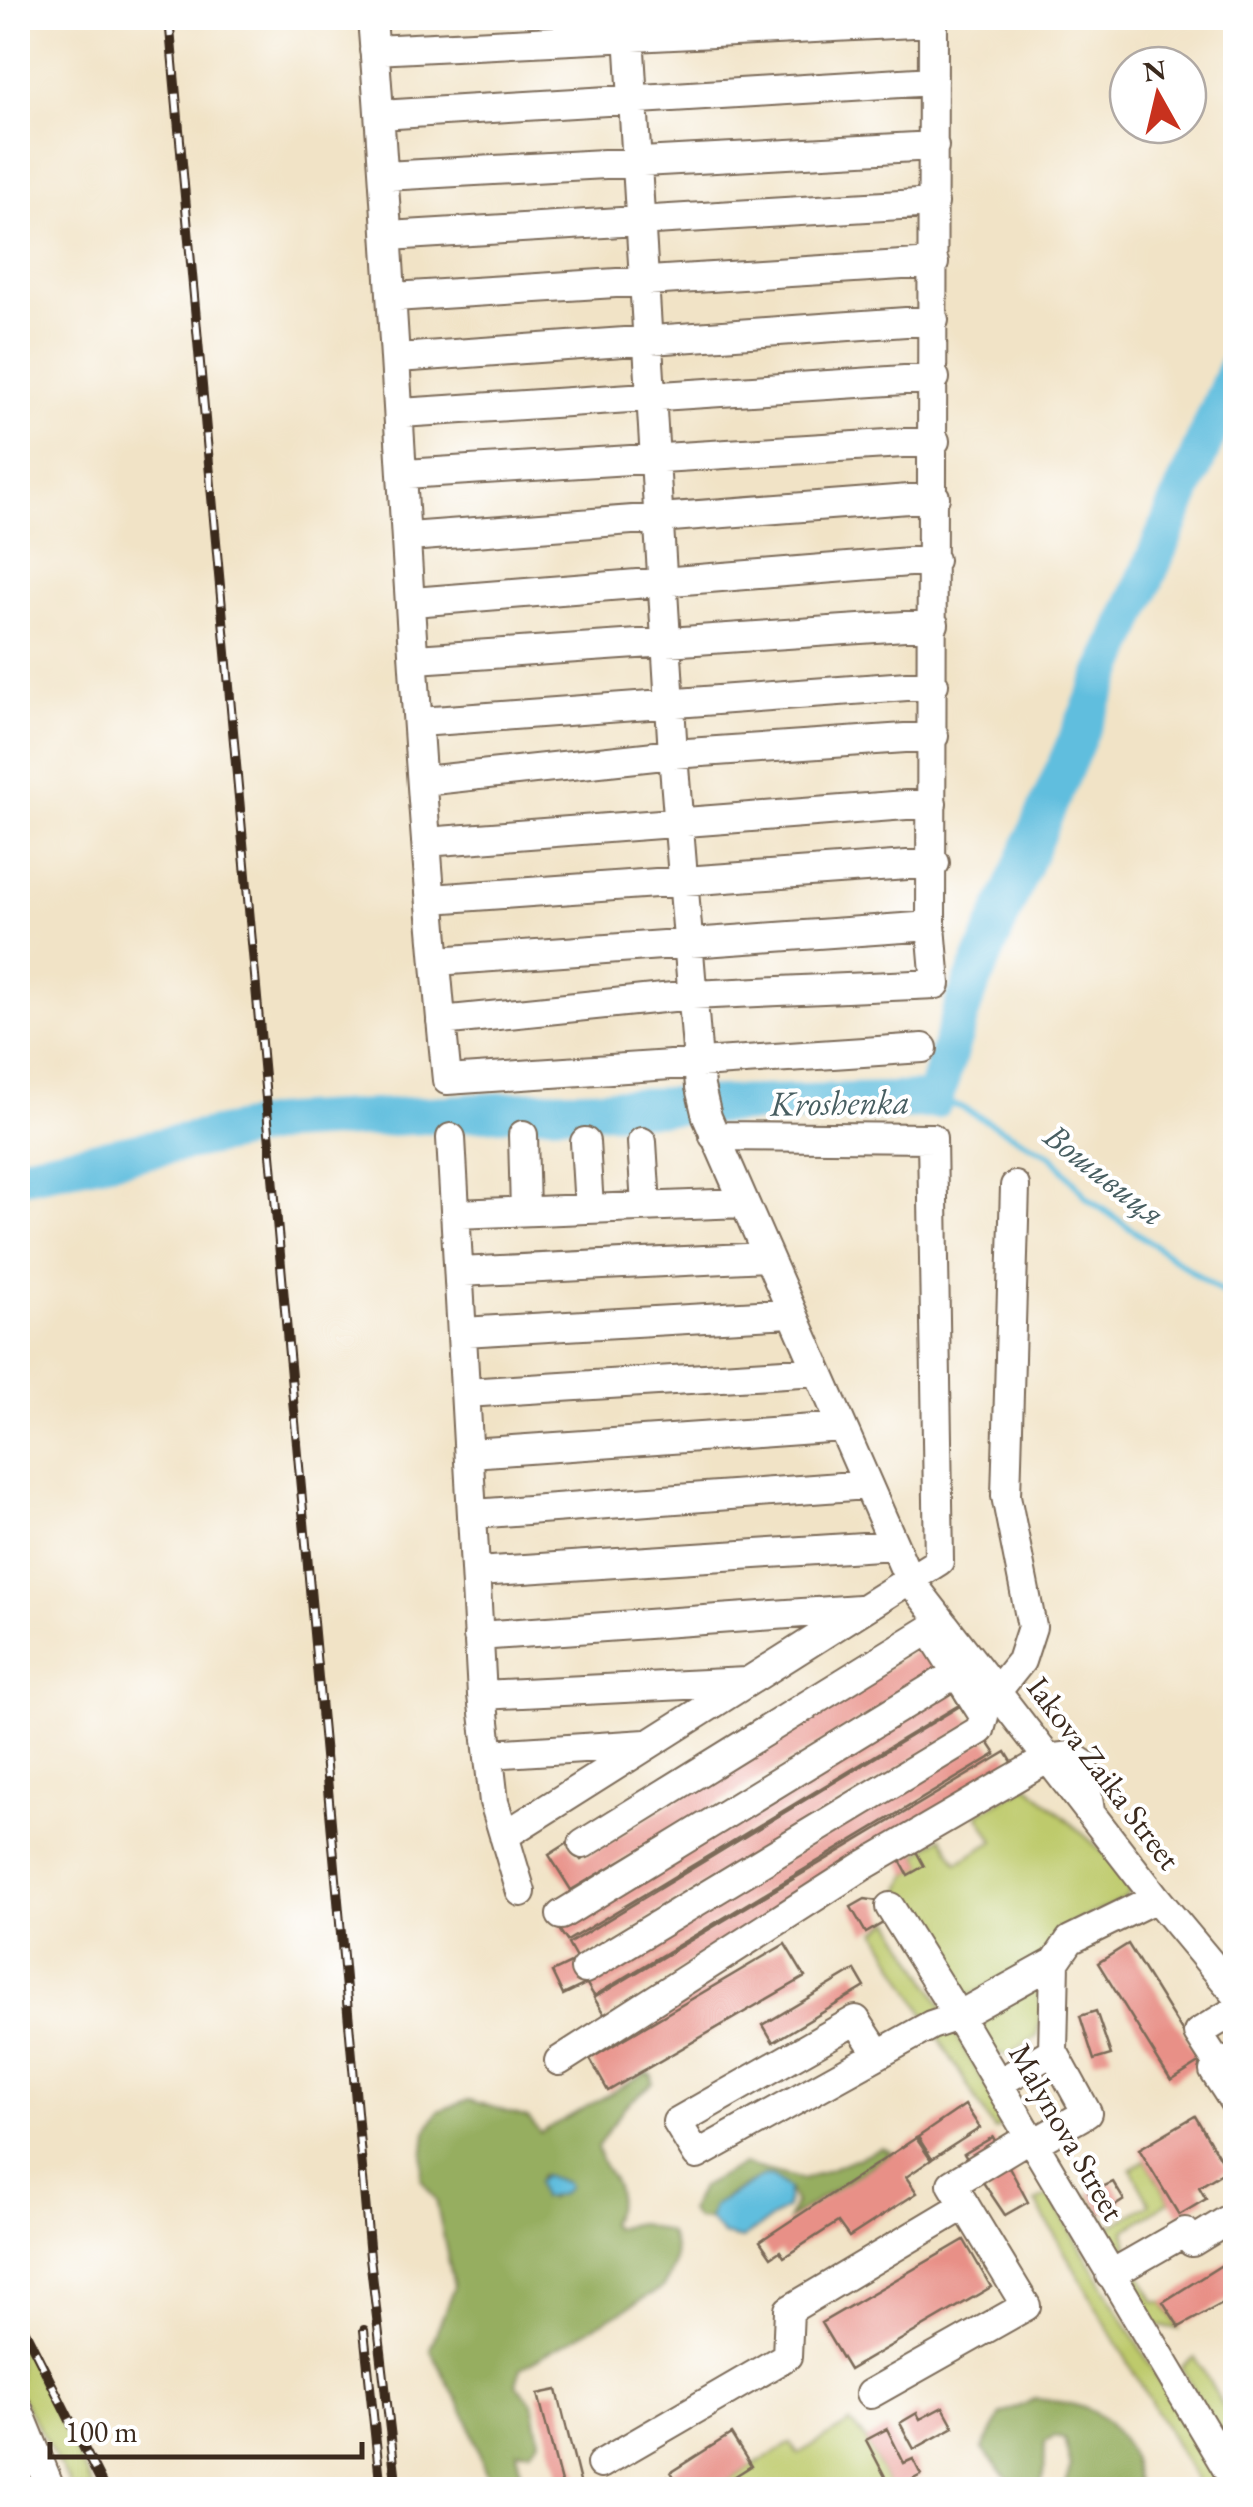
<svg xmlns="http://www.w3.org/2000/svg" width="1253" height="2507" font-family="'EB Garamond',serif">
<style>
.green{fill:#beca6c;stroke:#7c7a45;stroke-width:2.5}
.forest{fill:#96ae60;stroke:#686c3f;stroke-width:2.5;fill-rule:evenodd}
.water{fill:#60bede;stroke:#4e747e;stroke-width:2.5}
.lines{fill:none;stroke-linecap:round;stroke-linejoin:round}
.stream{stroke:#60bede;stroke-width:6}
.river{stroke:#60bede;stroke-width:38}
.building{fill:#e89087}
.minor-casing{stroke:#7b6b59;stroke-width:32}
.minor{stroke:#fff;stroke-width:28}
.rail-casing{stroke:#3b2a1e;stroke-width:10}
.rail{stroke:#fff;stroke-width:6;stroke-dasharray:19;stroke-linecap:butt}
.labels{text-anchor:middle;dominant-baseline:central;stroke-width:8;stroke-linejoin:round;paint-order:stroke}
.street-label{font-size:32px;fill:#3b2a1e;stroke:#fff}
.water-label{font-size:35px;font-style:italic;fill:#485e61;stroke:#fff}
</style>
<rect width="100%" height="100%" fill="#fff"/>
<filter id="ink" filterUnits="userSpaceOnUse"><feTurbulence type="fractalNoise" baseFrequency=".01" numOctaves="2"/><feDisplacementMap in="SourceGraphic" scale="20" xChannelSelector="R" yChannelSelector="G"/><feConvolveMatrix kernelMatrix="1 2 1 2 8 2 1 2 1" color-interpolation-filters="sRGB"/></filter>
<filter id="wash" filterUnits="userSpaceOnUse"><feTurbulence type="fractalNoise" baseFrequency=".0048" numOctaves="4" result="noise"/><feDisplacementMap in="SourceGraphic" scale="40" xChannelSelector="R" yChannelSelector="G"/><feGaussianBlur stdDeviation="2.25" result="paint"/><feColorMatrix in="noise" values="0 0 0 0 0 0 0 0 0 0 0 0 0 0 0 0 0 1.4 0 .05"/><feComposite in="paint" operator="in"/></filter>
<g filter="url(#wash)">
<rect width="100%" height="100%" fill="#f1e3c6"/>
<path class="green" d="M1028 1785 1121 1868 1129 1892 1124 1899 1071 1924 1039 1959 962 2000 895 1901 908 1875 924 1866 918 1854 942 1837 958 1863 994 1841 978 1814Z
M891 1920 944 2008 927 2019 877 1931Z
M1036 1987 1042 2008 1037 2036 1010 2055 993 2053 977 2028 978 2021Z
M935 2031H953L1008 2121 994 2130Z
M1146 2160 1170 2201 1125 2230 1129 2254 1117 2256 1077 2200 1090 2194 1110 2227 1150 2204 1131 2169Z
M1050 2195 1223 2489H1201L1036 2202Z
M1137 2269 1155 2302H1163L1179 2329 1151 2325 1129 2289 1131 2274Z
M18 2339 94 2489H73L18 2392Z
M1195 2357 1235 2427V2463L1181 2367Z
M850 2423 866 2440 891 2489 713 2490 791 2443 798 2454Z"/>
<path class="forest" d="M647 2073 652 2075 653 2083 624 2107 597 2147C605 2184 631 2180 609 2223L613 2228 638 2223 668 2232C679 2251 675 2271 662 2288L521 2368 516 2384 533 2403 540 2440 531 2450H517L522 2489H491L468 2420 430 2349 454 2287 436 2200 421 2179 426 2132 438 2111 469 2100 528 2118 540 2133ZM541 2175 566 2183 567 2187 548 2199 537 2182Z
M881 2148 892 2152 789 2219 795 2204 788 2189 764 2176 726 2197 709 2220 696 2219 689 2211 700 2188 743 2164 803 2180Z
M1035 2399C1083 2403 1110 2410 1131 2458 1135 2469 1135 2479 1140 2489H1063L1071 2467 1064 2438 1055 2436 1045 2442 1044 2475 1040 2487 1016 2488 983 2449 1001 2415Z"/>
<path class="water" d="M544 2175 566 2183 568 2187 561 2194 541 2198 537 2182Z
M764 2176 773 2177 788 2189 787 2208 742 2239 723 2235 709 2220 713 2206Z"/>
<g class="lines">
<path class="stream" d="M934 1100 961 1107 1052 1156 1088 1199 1236 1302"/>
<path class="river" d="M18 1175 282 1123 538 1109 934 1100 965 1000 1236 368"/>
</g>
<g id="blocks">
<path class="building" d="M924 1646 941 1672 571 1890 549 1855 568 1843 581 1860Z
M951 1691 959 1705 567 1941 558 1928Z
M960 1706 972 1724 577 1960 568 1944Z
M986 1739 996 1754 594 1996 585 1981Z
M1006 1752 1014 1765 615 2008 607 2019 594 1998Z
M912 1844 924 1866 908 1875 896 1853Z
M865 1899 877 1901 888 1920 866 1933 851 1907Z
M785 1944 805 1977 608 2091 590 2059Z
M1128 1944 1201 2062 1171 2081 1098 1963Z
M575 1961 586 1984 563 1995 552 1972Z
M855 1970 865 1987 773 2042 763 2025Z
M1096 2011 1111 2055 1094 2060 1080 2016Z
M965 2105 980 2128 932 2159 918 2137Z
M1195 2116 1227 2170 1199 2187 1206 2199 1179 2215 1139 2149Z
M993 2137 1028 2202 1005 2215 964 2154Z
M916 2138 931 2160 906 2177 917 2193 849 2237 838 2222 784 2257 780 2251 771 2257 760 2241Z
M1113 2182 1124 2200 1102 2214 1089 2193Z
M964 2240 991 2287 849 2370 821 2323Z
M1236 2256V2296L1179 2327 1163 2302Z
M557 2390 582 2490H563L538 2394Z
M943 2407 954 2427 914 2449 900 2423 917 2413 920 2419Z
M887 2429 904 2463 913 2459 921 2475 892 2490 866 2440Z
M731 2434 751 2466 713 2490H682L671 2472Z
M667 2477 675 2490H647Z"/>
</g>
</g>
<g filter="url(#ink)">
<use href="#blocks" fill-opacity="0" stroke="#7b6b59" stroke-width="2.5"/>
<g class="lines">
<defs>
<path id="minor" d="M372 18C400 371 411 727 447 1080L923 1048
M628 18 673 754 700 1087 707 1117 909 1579 1156 1898 1236 1994
M374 50 933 22
M380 115 933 81
M385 176 934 146
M389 236 934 203
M394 297 934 263
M398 358 934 320
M401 413 935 378
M405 474 935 441
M409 537 935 497
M413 602 934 560
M416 659 934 624
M420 722 934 684
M424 781 673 754 934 736
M426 842 932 803
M432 899 935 863
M437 961 931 926
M441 1021 692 995 936 984 931 926 933 18
M523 1135 525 1211
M451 1138 482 1695 494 1802 521 1892
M585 1142 589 1208
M642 1142 646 1206
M455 1214 742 1203
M459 1272 766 1257
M463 1332 791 1313
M466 1393 817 1371
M470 1453 842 1427
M474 1514 867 1485
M477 1572 894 1545
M478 1636 859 1609
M997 1691 1021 1661 1032 1627 1006 1496 1015 1186
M482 1695 746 1682
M489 1754 646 1744
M504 1836 939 1561 932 1138 714 1136
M583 1844 940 1623
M1156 1898 1070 1940 1055 1962 958 2016 1236 2484
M561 1915 958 1672
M585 1969 980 1730 984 1716 932 1634
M878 2054 856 2020 677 2122 697 2155 931 2025 958 2016 890 1907
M1230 2059 1214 2071 1236 2105
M559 2061 863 1866 1047 1759 1071 1756 1083 1764 1090 1811
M1220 2067 1198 2033 1236 2010
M999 2083 1053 2051
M1034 2143 1087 2113 1053 2051 1055 1962
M1110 2275 1185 2232 1192 2242 1236 2215
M870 2394 1026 2306 952 2184 1030 2137
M18 2409 51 2490
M601 2464 787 2356 789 2310 965 2205"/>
</defs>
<use href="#minor" class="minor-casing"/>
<use href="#minor" class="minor"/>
<defs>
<path id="rail" d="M169 18 370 2257 397 2490
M18 2317 105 2490
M364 2330 381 2490"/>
</defs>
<use href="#rail" class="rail-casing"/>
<use href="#rail" class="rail"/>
</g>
</g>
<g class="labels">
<g class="street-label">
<text transform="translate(1104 1773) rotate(53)">Iakova Zaika Street</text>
<text transform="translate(1067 2132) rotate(60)">Malynova Street</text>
</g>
<g class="water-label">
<text transform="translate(840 1102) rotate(-1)">Kroshenka</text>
<text transform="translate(1105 1174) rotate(38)">Вошивиця</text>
</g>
</g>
<rect width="1253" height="2507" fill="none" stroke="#fff" stroke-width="60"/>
<g transform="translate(1158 95) rotate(352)"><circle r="48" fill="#ffffff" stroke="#b1aaa5" stroke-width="2.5"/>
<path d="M0-8L18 38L0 25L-18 38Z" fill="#c8321e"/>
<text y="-15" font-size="28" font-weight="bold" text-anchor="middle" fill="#3b2a1e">N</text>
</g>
<path d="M50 2442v15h312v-15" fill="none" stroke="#3b2a1e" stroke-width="5"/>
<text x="65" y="2442" font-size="30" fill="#3b2a1e" stroke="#ffffff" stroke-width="8" paint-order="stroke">100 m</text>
</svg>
